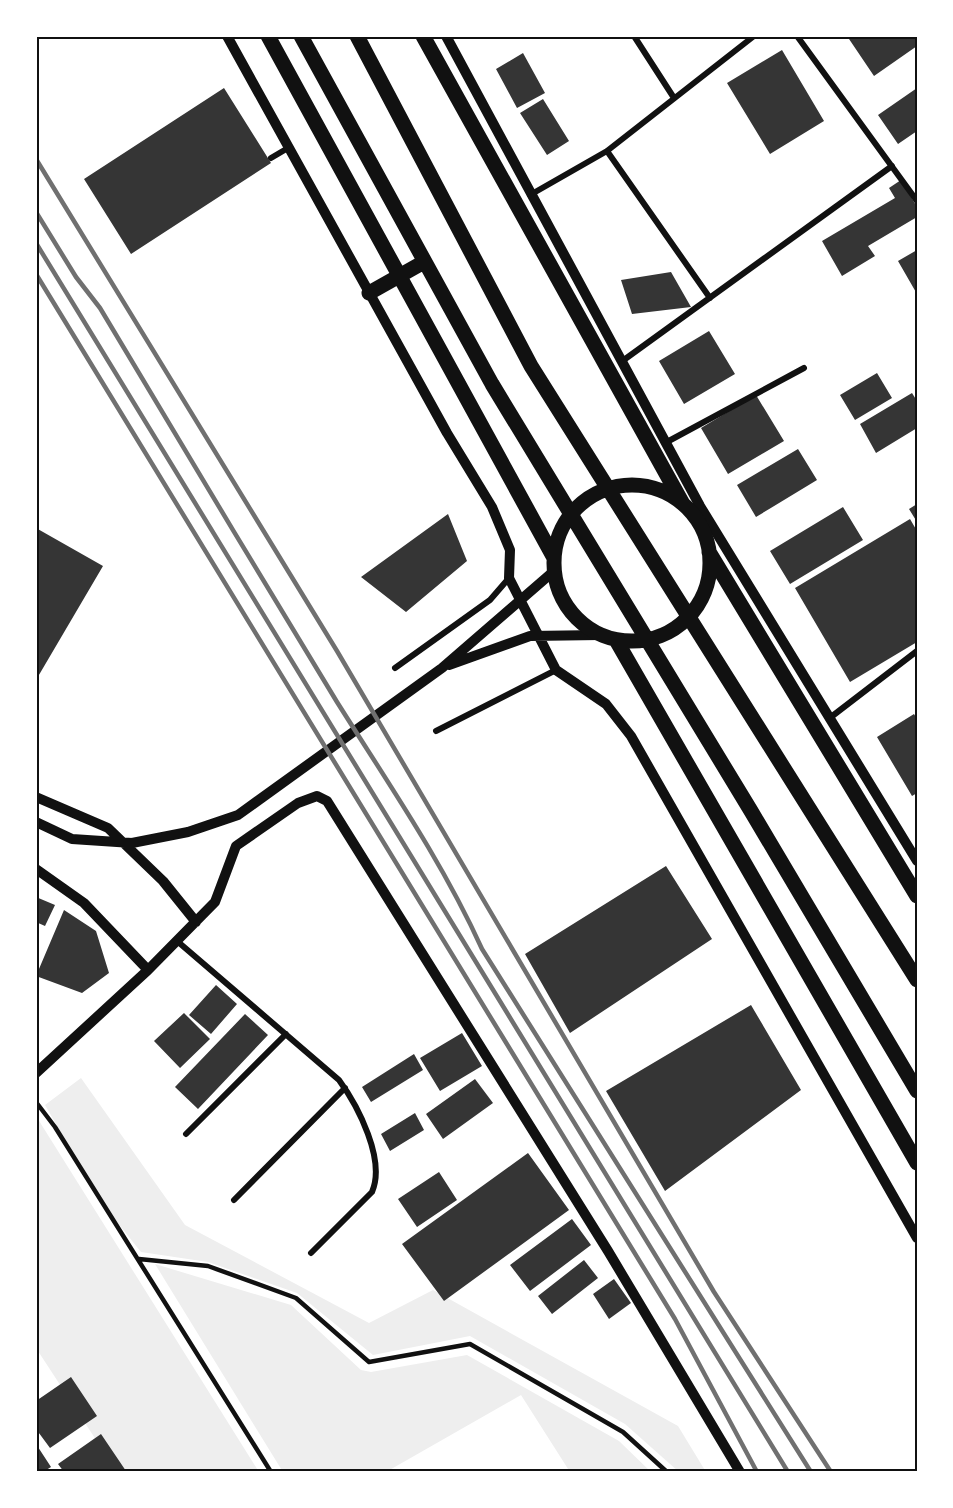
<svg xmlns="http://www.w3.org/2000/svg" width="953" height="1508" font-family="Lato,sans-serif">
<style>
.green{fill:#eee}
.building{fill:#353535}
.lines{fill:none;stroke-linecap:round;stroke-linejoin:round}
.service{stroke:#111;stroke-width:4.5}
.minor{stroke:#111;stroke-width:6}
.tertiary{stroke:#111;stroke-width:10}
.primary{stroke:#111;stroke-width:15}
.rail{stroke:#707070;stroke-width:4.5}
.neatline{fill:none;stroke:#111;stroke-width:2}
</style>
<rect width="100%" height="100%" fill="#fff"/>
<path class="green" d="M81 1078 185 1225 369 1323 433 1290 678 1426 706 1472H679L625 1424 470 1336 373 1355 297 1293 208 1262 141 1252 101 1202 45 1105Z
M36 1116 259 1472H117L36 1348Z
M155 1264 291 1305 361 1370 371 1372 467 1355 619 1441 651 1472H570L521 1395 386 1472H283Z"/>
<path class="building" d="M847 36H917V46L874 76Z
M782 50 824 121 770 154 727 83Z
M523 53 545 93 517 108 496 69Z
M224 88 271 163 131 254 84 179Z
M917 88V131L898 144 878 115Z
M543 99 569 141 547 155 520 113Z
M901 180 917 207V217L868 246 875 256 842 276 822 241 895 198 889 188Z
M917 250V294L898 261Z
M671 272 691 307 632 314 621 280Z
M709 331 735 374 684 404 659 361Z
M877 373 892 398 855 420 840 395Z
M912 393 917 401V428L876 453 860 424Z
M756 395 784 441 728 474 701 428Z
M798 449 817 480 756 517 737 485Z
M917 504V522L909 509Z
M843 507 863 540 790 584 770 551Z
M448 514 467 561 406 612 361 577Z
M910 519 917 531V642L850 682 795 588Z
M36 528 103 566 36 680Z
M914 714 917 719V793L912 796 877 737Z
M666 866 712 939 570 1033 525 954Z
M36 897 55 905 45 926 36 922Z
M64 910 96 931 109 973 82 993 36 976Z
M216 985 237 1004 211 1034 189 1015Z
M751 1005 801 1090 665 1191 606 1091Z
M184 1013 210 1039 180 1068 154 1041Z
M245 1014 268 1035 198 1109 175 1087Z
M462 1033 482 1066 440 1091 420 1058Z
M414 1054 423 1070 371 1102 362 1087Z
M475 1079 493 1103 443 1139 426 1114Z
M415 1113 424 1130 390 1151 381 1134Z
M528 1153 569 1210 444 1301 402 1244Z
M439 1172 457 1200 417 1227 398 1199Z
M572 1219 591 1245 530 1291 510 1265Z
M584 1260 598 1278 552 1314 538 1296Z
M614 1279 631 1303 609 1319 593 1294Z
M71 1377 97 1416 50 1448 36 1429V1401Z
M101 1434 126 1471 64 1472 58 1464Z
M36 1444 51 1467 43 1472H36Z"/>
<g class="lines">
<path class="service" d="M36 1102 55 1127 271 1472
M139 1259 208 1266 296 1298 369 1362 470 1344 623 1432 667 1472"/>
<path class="minor" d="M634 36 674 98
M797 36 917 201
M607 151 710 298
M271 158 288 148
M530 195 607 151 754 36
M621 362 892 166
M665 443 804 368
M395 668 490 600 509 578
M831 717 917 651
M436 731 556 670
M177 941 339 1080C358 1106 386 1160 372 1192L311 1253
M186 1134 286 1034
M234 1200 345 1088"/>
<path class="tertiary" d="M227 36 447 433 492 507 510 550 509 578 556 670 606 704 631 736 917 1238
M446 36 700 506 917 861
M449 665 530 636 600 635
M36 797 108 828 163 881 196 922
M36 822 72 839 132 843 188 832 238 815 442 668 554 571
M36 869 84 903 148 970
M36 1073 148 970 215 902 236 846 298 803 317 796 327 801 608 1251 740 1472"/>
<path class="primary" d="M268 36 554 558
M301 36 492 384 751 811 917 1091
M357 36 531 366 917 980
M423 36 683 504
M369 293 424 262
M554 563a78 78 0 1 1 156 0a78 78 0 1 1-156 0Z
M709 552 917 896
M616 640 917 1163"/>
<path class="rail" d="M36 159 337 651 714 1292 831 1472
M36 212 76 277 100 308C179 440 257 571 337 702 388 783 442 861 482 949L811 1472
M36 243 788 1472
M36 274 675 1319 757 1472"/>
</g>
<rect width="953" height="1508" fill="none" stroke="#ffffff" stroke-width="75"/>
<rect x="38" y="38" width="878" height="1432" class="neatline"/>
</svg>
